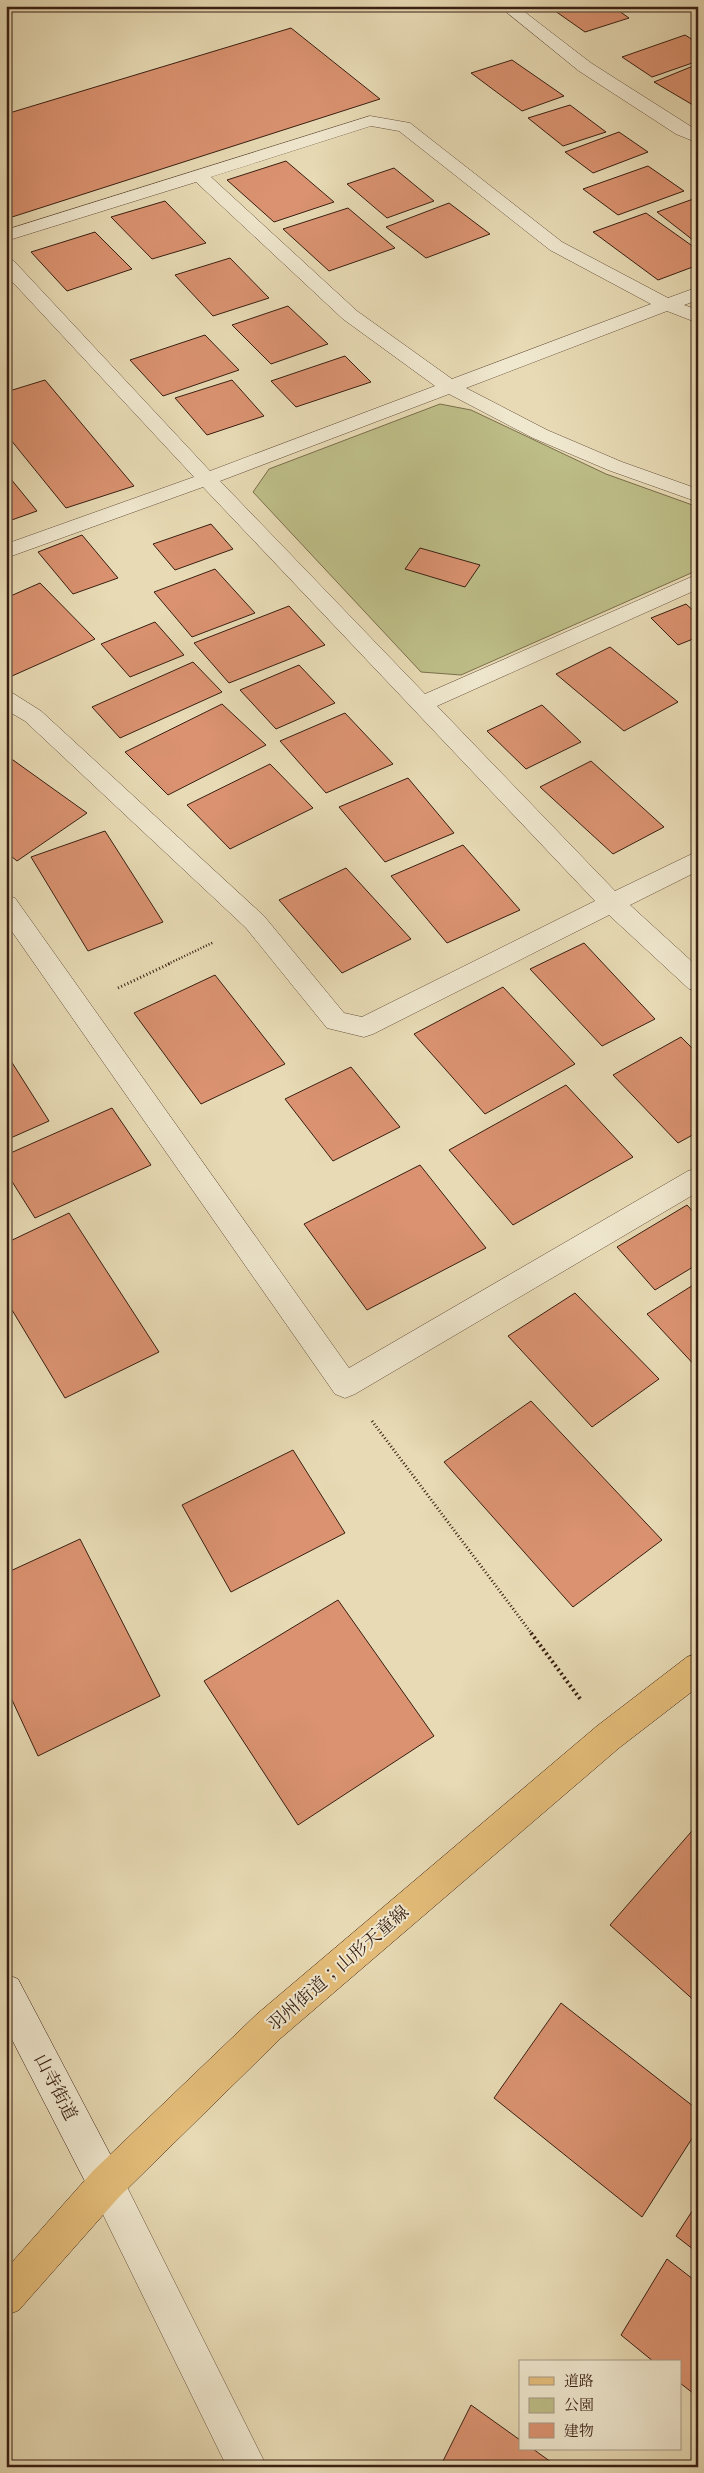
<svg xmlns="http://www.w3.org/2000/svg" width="704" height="2473" font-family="'IM FELL Great Primer','Noto Serif JP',serif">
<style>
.green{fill:#bdbd87;stroke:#7b6e4c}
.building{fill:#da9270;stroke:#391f12}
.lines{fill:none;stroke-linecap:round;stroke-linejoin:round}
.service-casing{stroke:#644e3a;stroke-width:1}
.tertiary-casing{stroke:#644e3a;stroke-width:1}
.secondary-casing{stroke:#391f12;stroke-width:1}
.primary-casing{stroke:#391f12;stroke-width:1}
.path-far2{stroke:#391f12;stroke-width:2.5;stroke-dasharray:1 2;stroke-linecap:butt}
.path-far1{stroke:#391f12;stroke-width:3;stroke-dasharray:1 2.5;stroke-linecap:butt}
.path{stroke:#391f12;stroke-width:4;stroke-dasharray:2 3;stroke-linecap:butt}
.service{fill:#efe7ce;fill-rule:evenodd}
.tertiary{fill:#efe7ce;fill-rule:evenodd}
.secondary{fill:#efe7ce;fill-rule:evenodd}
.primary{fill:#e4bd7a;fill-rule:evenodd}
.labels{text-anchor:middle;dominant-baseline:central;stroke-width:4;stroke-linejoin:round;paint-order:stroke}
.near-street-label{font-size:18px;fill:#391f12;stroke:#efe7ce}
</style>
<rect width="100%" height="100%" fill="#e7dab4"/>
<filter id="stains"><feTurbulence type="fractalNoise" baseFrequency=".004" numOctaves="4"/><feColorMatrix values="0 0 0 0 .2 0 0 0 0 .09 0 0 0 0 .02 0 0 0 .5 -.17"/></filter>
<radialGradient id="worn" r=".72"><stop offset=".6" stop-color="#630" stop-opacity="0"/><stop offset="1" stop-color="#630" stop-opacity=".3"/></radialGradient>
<path class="green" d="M440 404 471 410 606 474 698 507V570L461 675 421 672 253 492 269 469Z"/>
<path class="building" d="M548 6H612L629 18 585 32Z
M291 28 380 99 12 217 6 211V114Z
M685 35 698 43V61L652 77 622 57Z
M512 60 564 96 522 111 471 73Z
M698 64V108L654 82Z
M570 105 606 132 563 146 528 118Z
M619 132 648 152 593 173 565 152Z
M286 161 334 202 274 222 227 180Z
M648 166 684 191 618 215 583 189Z
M394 168 434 201 387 218 347 184Z
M696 198 698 199V244L657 212Z
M165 201 206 243 152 259 111 217Z
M449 203 490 234 426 258 386 227Z
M348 208 395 248 329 271 283 229Z
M646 213 698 250V265L658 280 593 232Z
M95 232 132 269 67 291 31 252Z
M230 258 269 298 213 316 175 275Z
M288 306 328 344 271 364 232 325Z
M205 335 239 370 163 396 130 360Z
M345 356 371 382 296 407 271 381Z
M45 380 134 486 66 508 6 434V392Z
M232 380 264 416 207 435 175 398Z
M6 473 37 511 6 522Z
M211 524 233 549 175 570 153 544Z
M82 535 118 578 73 594 38 552Z
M420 548 480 565 465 587 405 569Z
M215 569 255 613 192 637 154 592Z
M40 583 95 639 12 676 6 669V598Z
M686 604 698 615V637L678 645 651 618Z
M289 606 325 645 229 683 194 643Z
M155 622 184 655 130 677 101 644Z
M610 647 678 702 624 731 556 674Z
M193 662 222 692 120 738 92 707Z
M299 665 335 703 276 729 240 690Z
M222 704 266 745 168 795 125 752Z
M542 705 581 742 526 769 487 731Z
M345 713 393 764 326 793 280 741Z
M6 755 87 813 17 861 6 852Z
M591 761 664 827 613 854 540 787Z
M270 764 313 808 230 849 187 805Z
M408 778 454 833 385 862 339 807Z
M105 831 163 922 88 951 31 857Z
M463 845 520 910 447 943 391 876Z
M346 868 411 939 342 973 279 900Z
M584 943 655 1019 602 1046 530 969Z
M215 975 285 1064 201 1104 134 1013Z
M503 987 575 1064 485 1114 414 1034Z
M681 1037 698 1054V1132L678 1143 613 1075Z
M11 1061 49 1121 6 1140V1063Z
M351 1067 400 1127 333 1161 285 1099Z
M566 1085 633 1157 513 1225 449 1150Z
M112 1108 151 1165 35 1218 6 1172V1155Z
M420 1165 486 1248 367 1310 304 1224Z
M687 1205 698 1217V1264L655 1290 617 1247Z
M69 1213 159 1352 65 1398 6 1300V1243Z
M698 1282V1369L647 1314Z
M575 1293 659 1379 592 1427 508 1336Z
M531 1401 662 1540 573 1607 444 1462Z
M293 1450 345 1533 231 1592 182 1505Z
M80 1539 160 1696 38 1756 6 1687V1573Z
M338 1600 434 1736 298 1825 204 1681Z
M698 1824V2004L610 1925Z
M561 2003 698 2110V2129L642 2217 494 2098Z
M698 2202V2253L676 2236Z
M667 2259 698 2283V2397L680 2383V2362H654L621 2335Z
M471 2405 520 2440V2449H533L558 2467H440Z"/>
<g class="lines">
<defs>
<path id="service" d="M370 116 410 123 562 242 668 298 698 287V300L684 305 698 310V323L667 311 466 388 547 430 622 462 698 489V502L608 470 533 438 449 394 220 481 425 694 698 574V589L437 706 615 891 698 851V871L630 905 698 967V991L689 989 609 915 373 1034 364 1037 327 1028 246 928 25 721 6 710V691L14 694 41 711 264 916 344 1013 362 1017 595 901 203 487 6 558V544L194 477 6 275V259L13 260 210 471 435 386 343 319 196 182 6 241V230ZM371 126 399 131 550 250 651 304 452 379 357 311 211 177Z
M6 895 15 898 349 1368 688 1171 698 1168V1192L355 1394 345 1398 335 1394 6 923Z"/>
<path id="tertiary" d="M499 6H517L591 63 698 131V143L676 134 579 71Z
M106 2166 119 2171 267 2467H227L88 2184 93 2171Z"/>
<path id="secondary" d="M6 1974 18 1979 119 2171 124 2184 119 2197 106 2202 93 2197 6 2028Z"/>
<path id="primary" d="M698 1653V1687L619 1748 281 2038 119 2197 19 2310 6 2316V2269L93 2171 257 2014 597 1726 687 1657Z"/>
</defs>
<use href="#service" class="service-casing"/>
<use href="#tertiary" class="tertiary-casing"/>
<use href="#secondary" class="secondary-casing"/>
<use href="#primary" class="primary-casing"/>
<path class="path-far2" d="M168 964 214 942"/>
<path class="path-far1" d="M118 988 171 963
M372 1421 532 1634"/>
<path class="path" d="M531 1633 581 1700"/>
<use href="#service" class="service"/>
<use href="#tertiary" class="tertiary"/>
<use href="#secondary" class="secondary"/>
<use href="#primary" class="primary"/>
</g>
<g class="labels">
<g class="near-street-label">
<text transform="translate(338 1968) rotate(-41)">羽州街道；山形天童線</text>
<text transform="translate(56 2087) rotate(63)">山寺街道</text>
</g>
</g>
<rect width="704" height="2473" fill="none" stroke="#e7dab4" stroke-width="25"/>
<rect x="8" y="8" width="689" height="2458" fill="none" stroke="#391f12" stroke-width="2.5"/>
<rect x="12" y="12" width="679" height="2448" fill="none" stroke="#391f12"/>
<rect x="519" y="2360" width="162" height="90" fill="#efe7ce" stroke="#a69783"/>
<rect x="529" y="2377" width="25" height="8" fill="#e4bd7a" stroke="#a69783"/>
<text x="564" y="2386" font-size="15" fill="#391f12">道路</text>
<rect x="529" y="2398" width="25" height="15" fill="#bdbd87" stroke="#a69783"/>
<text x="564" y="2410" font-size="15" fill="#391f12">公園</text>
<rect x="529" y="2423" width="25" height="15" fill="#da9270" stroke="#a69783"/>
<text x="564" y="2436" font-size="15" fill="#391f12">建物</text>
<rect width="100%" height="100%" filter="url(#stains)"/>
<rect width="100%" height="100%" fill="url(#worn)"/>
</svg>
